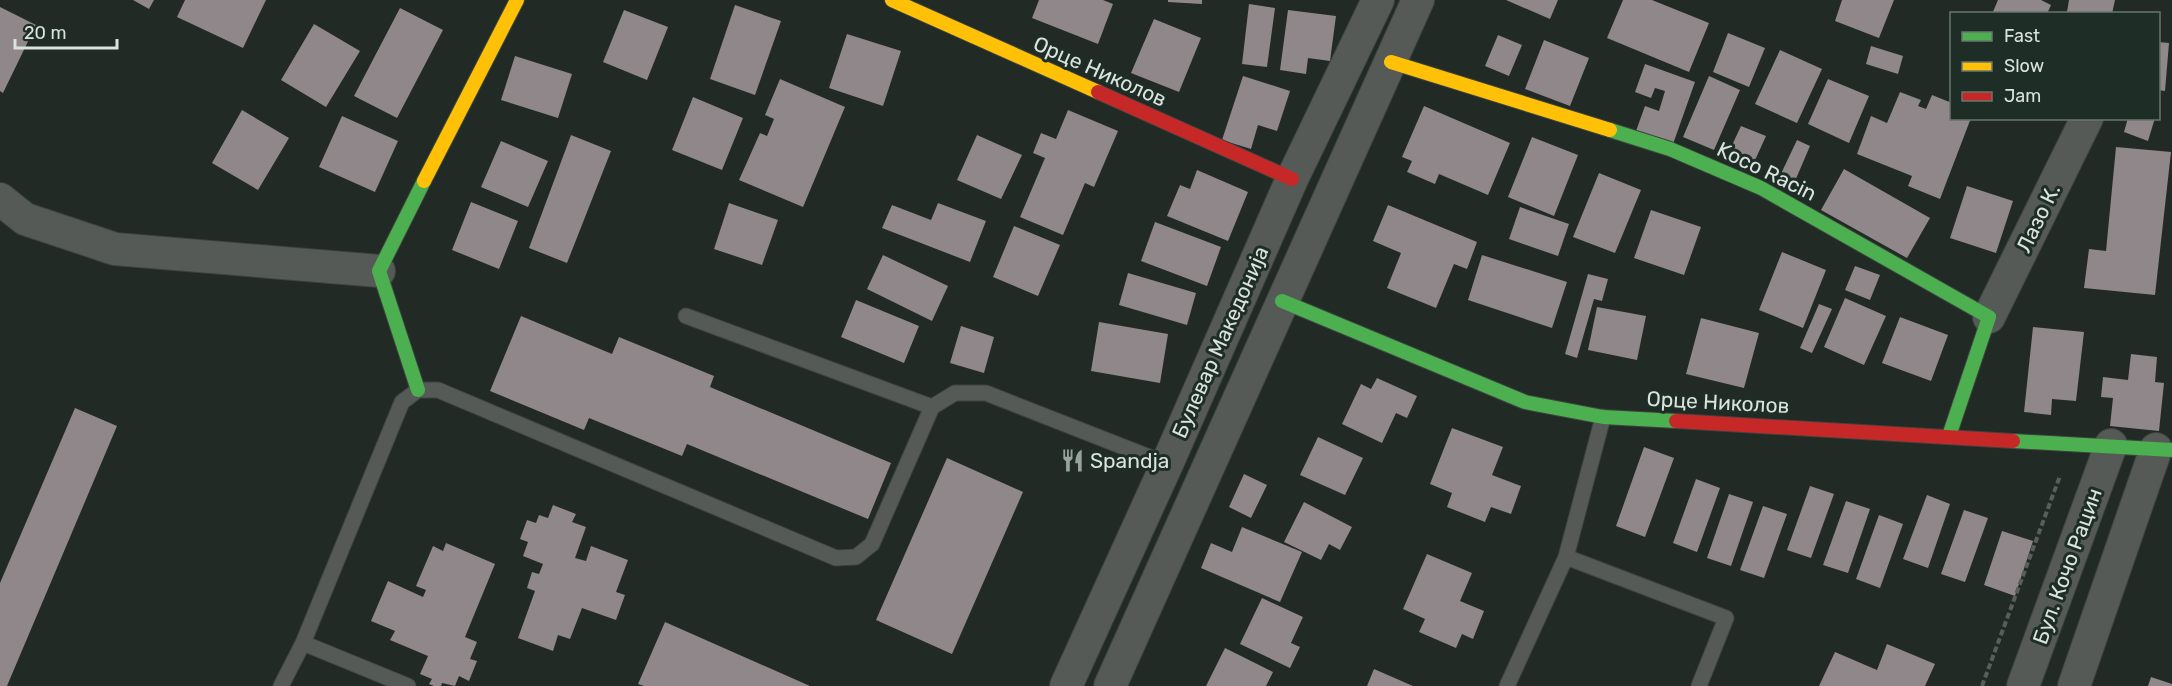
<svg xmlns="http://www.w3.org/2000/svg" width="2172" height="686" font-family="Rubik,sans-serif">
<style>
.building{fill:#8f8789}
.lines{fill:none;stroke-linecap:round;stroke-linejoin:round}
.lane-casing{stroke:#3d4440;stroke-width:17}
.street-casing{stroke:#3d4440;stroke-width:34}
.fast-casing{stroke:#3d4440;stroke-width:16}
.slow-casing{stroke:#3d4440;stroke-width:16}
.jam-casing{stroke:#3d4440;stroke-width:16}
.path{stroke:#585e5b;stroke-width:4;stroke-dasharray:6 3;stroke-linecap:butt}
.lane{stroke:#555a57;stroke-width:15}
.street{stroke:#555a57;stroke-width:32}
.fast{stroke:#4caf50;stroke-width:14}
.slow{stroke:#ffc107;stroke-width:14}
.jam{stroke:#c62828;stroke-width:14}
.labels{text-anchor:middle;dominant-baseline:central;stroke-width:6;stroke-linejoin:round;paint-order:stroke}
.street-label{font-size:21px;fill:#dae3de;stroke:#1e2d25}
.poi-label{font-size:21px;fill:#dae3de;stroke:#1e2d25;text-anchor:start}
</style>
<rect width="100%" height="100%" fill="#222a25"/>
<path class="building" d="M133 0H154L149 9Z
M185 0H266L243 48 177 17Z
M1039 0H1103L1113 4 1098 44 1032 18Z
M1168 0H1202V4L1168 2Z
M1506 0H1558L1550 19Z
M1623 0H1652L1709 23 1689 72 1607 38Z
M1842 0H1894L1879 38 1835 21Z
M1998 0H2041L2051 5 2047 14H1992Z
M2069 0H2115L2112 14 2067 12Z
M1249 4 1275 8 1267 67 1242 64Z
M735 5 781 21 755 95 710 79Z
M0 7 36 25 3 93 0 91Z
M400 8 443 30 397 118 354 96Z
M624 10 668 27 647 80 603 62Z
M1288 10 1336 16 1330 61 1308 58 1306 74 1280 70Z
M1154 19 1201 38 1179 92 1131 73Z
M314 24 360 51 326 107 281 80Z
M1728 33 1765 48 1749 87 1713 72Z
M847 34 901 51 883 106 829 88Z
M1498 35 1522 45 1509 76 1485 66Z
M1544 40 1589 58 1570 106 1525 89Z
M2158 42 2169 43 2165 91 2158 90Z
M1871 46 1903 56 1898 74 1866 64Z
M1780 50 1822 69 1797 123 1755 104Z
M515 56 572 74 558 118 501 100Z
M1645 64 1695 82 1673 144 1636 131 1645 106 1659 111 1665 91 1655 88 1651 98 1635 92Z
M1243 76 1290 91 1277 131 1258 125 1251 149 1222 140Z
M1709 76 1740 90 1714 150 1683 137Z
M780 79 845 107 803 207 739 180 760 133 767 136 774 119 765 115Z
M1828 79 1869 96 1849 143 1808 124Z
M1900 92 1921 100 1918 106 1926 109 1932 95 1952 103V118H1971L1940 199 1908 186 1912 176 1857 154 1871 116 1887 123Z
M693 97 743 118 722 170 672 150Z
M1424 106 1510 143 1488 195 1439 174 1435 184 1407 172 1412 161 1402 157Z
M242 110 289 138 258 190 212 163Z
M1068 110 1118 131 1094 187 1085 183 1063 235 1020 217 1045 158 1033 153 1041 133 1056 139Z
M342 116 398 141 375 192 319 167Z
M2128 118H2155L2148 141 2124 132Z
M1741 126 1766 136 1751 169 1726 158Z
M571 135 611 151 567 263 529 248Z
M977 135 1022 155 1001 199 957 180Z
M1532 137 1578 155 1554 216 1508 197Z
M1797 140 1810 146 1792 188 1777 182Z
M501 141 548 161 528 207 481 187Z
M2116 147 2171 152 2155 295 2084 288 2089 249 2106 251Z
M1844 169 1930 218 1907 258 1821 210Z
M1197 170 1248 192 1228 241 1167 216 1180 185 1190 189Z
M1599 173 1641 190 1615 253 1573 237Z
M1967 186 2013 201 1996 253 1950 238Z
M471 202 518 221 499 269 452 250Z
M729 203 778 220 762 265 714 249Z
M938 203 986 221 970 262 882 228 892 205 931 220Z
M1388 205 1477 242 1467 269 1454 264 1436 308 1387 288 1401 253 1373 241Z
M1520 207 1569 224 1558 256 1509 239Z
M1651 210 1701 227 1684 275 1634 258Z
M1155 222 1221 247 1207 286 1141 261Z
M1014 226 1060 245 1038 296 993 277Z
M1782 252 1826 270 1803 328 1759 310Z
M883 255 948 286 932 321 867 289Z
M1482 255 1567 282 1552 328 1468 300Z
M1855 266 1880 275 1870 300 1845 290Z
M1128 273 1196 293 1187 325 1119 305Z
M1588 274 1608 279 1602 301 1594 299 1577 358 1565 354Z
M1845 298 1886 316 1864 365 1824 347Z
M856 300 919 326 904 363 841 337Z
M1819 304 1832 309 1812 353 1800 348Z
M1597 307 1646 316 1637 360 1588 350Z
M521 316 612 354 619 337 714 376 710 387 891 463 868 519 687 444 682 456 589 418 584 430 490 391Z
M1900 317 1948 335 1931 381 1882 363Z
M1701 318 1759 333 1744 388 1686 374Z
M1099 322 1168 334 1160 383 1091 371Z
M961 326 994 337 984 373 950 363Z
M2033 327 2084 332 2076 401 2052 399 2051 415 2024 412Z
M2131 354 2157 357 2155 382 2164 383 2159 431 2110 426 2113 398 2101 397 2103 377 2128 380Z
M1377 378 1417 396 1407 418 1396 413 1382 443 1342 424 1361 384 1371 389Z
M75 408 117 426 7 686H0V583Z
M1452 428 1503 447 1492 475 1521 486 1511 514 1491 507 1485 522 1447 507 1452 493 1430 484Z
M1318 437 1363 458 1345 495 1300 475Z
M1644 447 1674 458 1645 537 1616 526Z
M947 458 1023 492 952 654 876 620Z
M1244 474 1267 485 1251 518 1229 507Z
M1696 479 1720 488 1697 552 1673 543Z
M1810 486 1834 494 1811 558 1787 550Z
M1729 494 1753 502 1731 566 1707 558Z
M1927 495 1950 504 1928 568 1903 559Z
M1846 501 1870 509 1848 573 1823 565Z
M1304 502 1352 527 1340 550 1329 544 1321 560 1284 542Z
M553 505 576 514 572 522 586 527 575 558 586 561 591 546 628 560 616 592 625 595 616 620 582 608 570 639 558 635 553 651 518 638 535 591 527 588 532 572 539 574 543 564 523 556 528 542 520 539 527 520 536 523 539 515 548 518Z
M1763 506 1787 514 1764 578 1740 570Z
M1964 510 1988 518 1965 582 1941 574Z
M1879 515 1903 524 1880 588 1856 579Z
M1242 527 1302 552 1280 602 1201 568 1211 543 1232 552Z
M2002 531 2033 541 2015 596 1984 585Z
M446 543 495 564 465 637 477 642 470 659 477 661 469 681 459 676 455 686 442 683 441 686H434L429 684 432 679 420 674 428 656 390 640 395 631 371 621 388 581 423 597 426 590 416 586 433 546 443 551Z
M1427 554 1472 573 1460 601 1484 611 1473 639 1462 634 1456 648 1419 632 1425 619 1403 609Z
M1262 598 1303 617 1291 643 1300 647 1290 668 1240 644Z
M665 622 810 686H644L638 684Z
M1887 644 1935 664 1925 686H1819L1835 652 1877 670Z
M1225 648 1273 672 1266 686H1206Z
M1374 669 1413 686H1367Z
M2151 677 2172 684V686H2148Z"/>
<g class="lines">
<defs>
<path id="lane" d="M686 316 932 407
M1566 557 1726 618 1699 686
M303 643 408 686
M281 686 303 643 402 402 418 390H438L836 558 856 557 872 544 932 407 955 393H986L1167 464
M1507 686 1566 557 1603 417"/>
<path id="street" d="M0 199 25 219 115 249 379 271
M1989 317 2087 118
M1066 686 1167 464 1292 179 1378 0
M1110 686 1418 0
M2023 686 2111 445
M2074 686 2156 449"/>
<path id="fast" d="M1610 130 1670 149 1761 188 1989 317 1949 436
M1282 301 1525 402 1603 417 1676 421
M418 390 379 271 424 181
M2013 441 2172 450"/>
<path id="slow" d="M892 0 1098 92
M1391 62 1610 130
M424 181 517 0"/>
<path id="jam" d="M1098 92 1292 179
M1676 421 2013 441"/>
</defs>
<use href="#lane" class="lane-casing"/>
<use href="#street" class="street-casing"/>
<use href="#fast" class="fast-casing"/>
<use href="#slow" class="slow-casing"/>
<use href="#jam" class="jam-casing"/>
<path class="path" d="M1982 686 2060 476"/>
<use href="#lane" class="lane"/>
<use href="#street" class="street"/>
<use href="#fast" class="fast"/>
<use href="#slow" class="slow"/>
<use href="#jam" class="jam"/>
</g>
<defs>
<symbol id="restaurant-bare" viewBox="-9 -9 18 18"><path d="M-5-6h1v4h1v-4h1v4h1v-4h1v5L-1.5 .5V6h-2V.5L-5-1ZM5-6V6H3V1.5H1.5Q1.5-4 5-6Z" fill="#9aa29d" stroke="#1e2d25" stroke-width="2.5" paint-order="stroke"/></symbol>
</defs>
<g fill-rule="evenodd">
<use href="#restaurant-bare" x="1056" y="444" width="33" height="33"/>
</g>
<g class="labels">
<g class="street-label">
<text transform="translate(1100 71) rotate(24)">Орце Николов</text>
<text transform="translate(1767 171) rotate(26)">Koco Racin</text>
<text transform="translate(2038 218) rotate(-64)">Лазо К.</text>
<text transform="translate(1220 342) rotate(-66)">Булевар Македонија</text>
<text transform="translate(1718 402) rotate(3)">Орце Николов</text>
<text transform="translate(2067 566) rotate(-70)">Бул. Кочо Рацин</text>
</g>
<g class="poi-label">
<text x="1090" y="460">Spandja</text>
</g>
</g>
<rect x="1950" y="12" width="210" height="108" fill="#1e2d25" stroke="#69766f" stroke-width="1.5"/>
<rect x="1962" y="32" width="30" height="9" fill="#4caf50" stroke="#69766f" stroke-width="1.5"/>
<text x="2004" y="42" font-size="18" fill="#dae3de">Fast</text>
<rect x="1962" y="62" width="30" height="9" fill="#ffc107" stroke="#69766f" stroke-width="1.5"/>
<text x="2004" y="72" font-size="18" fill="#dae3de">Slow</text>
<rect x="1962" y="92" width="30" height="9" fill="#c62828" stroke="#69766f" stroke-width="1.5"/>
<text x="2004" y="102" font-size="18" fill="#dae3de">Jam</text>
<path d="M15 39v9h102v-9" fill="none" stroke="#dae3de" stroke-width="3"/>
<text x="24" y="39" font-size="18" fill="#dae3de" stroke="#1e2d25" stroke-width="4.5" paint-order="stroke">20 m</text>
</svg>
